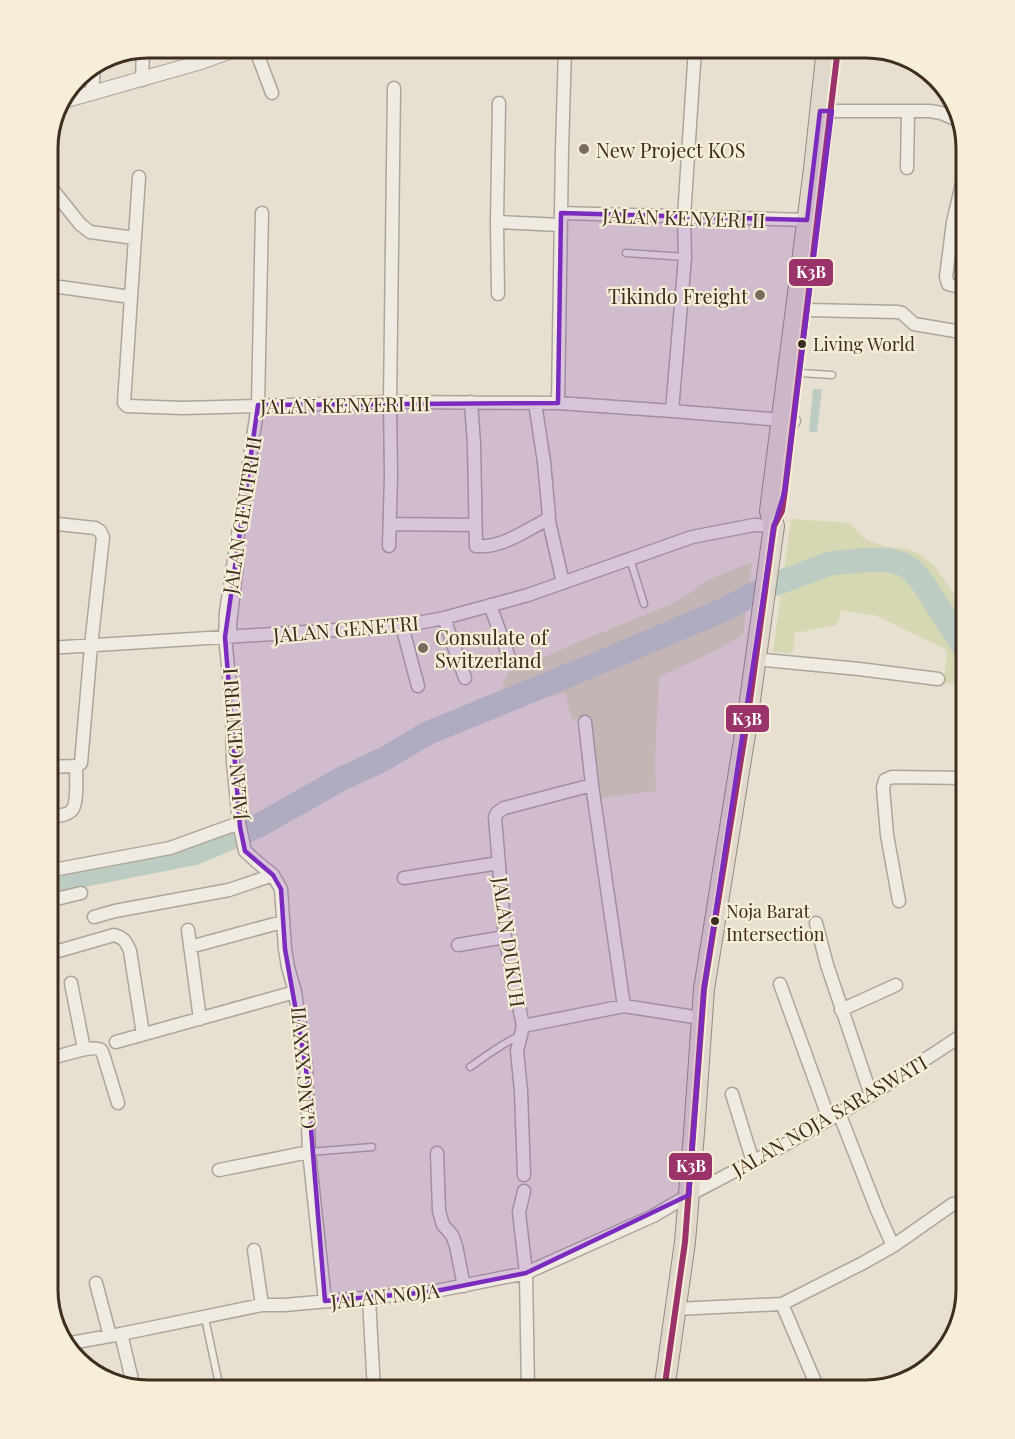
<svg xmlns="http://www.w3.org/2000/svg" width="1015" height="1439" font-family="'Playfair Display',serif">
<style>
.green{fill:#d6d7b3}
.water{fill:#bcccc2}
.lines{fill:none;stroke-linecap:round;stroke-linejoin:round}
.river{stroke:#bcccc2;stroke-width:24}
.service-casing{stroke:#ada599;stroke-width:9}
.minor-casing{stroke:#ada599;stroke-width:15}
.tertiary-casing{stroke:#ada599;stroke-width:16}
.trunk-casing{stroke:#928b80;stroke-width:22}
.service{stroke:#efebe3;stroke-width:6}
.minor{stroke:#efebe3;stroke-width:12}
.tertiary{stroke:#efebe3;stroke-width:14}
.trunk{stroke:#e0d9cb;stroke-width:20}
.bus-1-casing{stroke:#f7eed8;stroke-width:10}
.bus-1{stroke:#9a336a;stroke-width:6}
.marked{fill:#7b2cbf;fill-opacity:0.2;stroke:#7b2cbf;stroke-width:4.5;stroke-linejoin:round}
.poi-dot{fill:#786c5e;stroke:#f7eed8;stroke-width:2}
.bus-dot{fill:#3d2e20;stroke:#f7eed8;stroke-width:2}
.labels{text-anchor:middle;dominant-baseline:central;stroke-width:4.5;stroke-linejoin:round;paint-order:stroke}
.bus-label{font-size:18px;fill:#3d2e20;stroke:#f7eed8;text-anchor:start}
.poi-label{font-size:20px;fill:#3d2e20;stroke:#f7eed8;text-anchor:start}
.street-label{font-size:20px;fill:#3d2e20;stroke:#f7eed8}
.rim{fill:none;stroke:#3d2e20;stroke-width:3}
.line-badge{stroke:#f7eed8;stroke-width:2}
.badge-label{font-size:16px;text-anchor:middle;font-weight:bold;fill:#fff}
</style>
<rect width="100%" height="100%" fill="#e7e0d1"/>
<path class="green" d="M791 519 850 523 862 537 869 541 887 547 907 549 918 553 934 565 967 614V685L943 683 947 654 945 649 875 615 843 611 840 612 839 620 836 625 801 632H795L793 653 773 652Z
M752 562 743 635 717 650 659 677 655 760 656 791 599 798 590 717 572 719 565 693 506 708C502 694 500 684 509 672L581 641 667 606 683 598 705 582 722 574Z"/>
<path class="water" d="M813 389H822L817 432H809Z"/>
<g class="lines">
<path class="river" d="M48 882 195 853 258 826 341 779 384 759 428 733 594 665 725 609 772 585 832 563 868 560H889L903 564 912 570 923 583 967 652"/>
<defs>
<path id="service" d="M626 253 685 257
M800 373 832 375
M630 559 644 604
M233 637V625L240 563
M470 1067C486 1056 501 1044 519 1036
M309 1152 372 1147
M205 1318 220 1389"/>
<path id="minor" d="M255 48 272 93
M142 80 143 50
M92 93 94 68
M820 111H930L941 113 960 121
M907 168 908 111
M139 177 124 403 127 406 183 408 390 402 558 403 672 411 794 421
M48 184 80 224 90 232 135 238
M262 213 258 405 226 612 225 637 232 705 233 762 239 823 245 851 257 862 273 875 281 889 285 949 288 967 295 992 306 1068 309 1152 325 1301
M561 213 807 220
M497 222 561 225
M953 222 967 226
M48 286 60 287 131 297
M967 289 948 284 946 277 953 222 967 163
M498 294 497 222 499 103
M807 310 898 312 902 313 914 324 967 333
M471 402 474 444 476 546C500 549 525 531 546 520L549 516 544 462 535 403
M558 403 562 150 565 48
M672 411 685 257 684 217 695 48
M548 517 563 583
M390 524 475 525
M389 546 391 475 390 402 394 88
M490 605 510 660
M444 618 465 678
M402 626 418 686
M48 648 402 626 444 618 528 595 692 537 754 525 774 526
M755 659 859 669 938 679
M585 722 592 785 624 1006
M48 767 76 766 81 763 91 646 103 537 100 531 95 528 48 523
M48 817C55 816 67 816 72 810 78 803 76 776 76 766
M48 871 170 848 239 823
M404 878 499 863
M48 901 81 893
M899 901 887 835 883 788 885 780 892 777 967 778
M94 917 115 911 229 890 273 875
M816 923 827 965 871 1095
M188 930 200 1019
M458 945 505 937
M190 947 282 922
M48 954 114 935C124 938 126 941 130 951L143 1034
M71 983 84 1049
M780 984 829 1119
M841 1010 896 985
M523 1026 624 1006 688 1016 701 1019
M116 1042 295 992
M48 1059C58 1057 93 1044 101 1050 102 1051 102 1053 103 1054L118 1103
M732 1094 753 1162
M839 1113 877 1210 893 1246
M437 1153 439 1211 443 1225 452 1235 456 1246 464 1286
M219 1170 309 1152
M524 1175 521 1091 517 1051 523 1026 505 937 495 817 497 813 504 808 592 785
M524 1191 519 1212 526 1273 528 1391
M254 1250 262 1305
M96 1283 110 1336
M369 1298 374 1391
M782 1304 819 1391
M676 1309 782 1304 863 1263 893 1246 953 1204
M121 1334 134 1388
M65 1344 121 1334 262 1305H284L431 1292 526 1273 653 1216 689 1195 779 1148 871 1095 967 1032
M497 1391 528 1390"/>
<path id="tertiary" d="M60 102 201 62 240 48"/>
<path id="trunk" d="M664 1391 685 1242 694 1133 704 989 747 722 774 526 770 511 773 487 814 169 827 48"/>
</defs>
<use href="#service" class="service-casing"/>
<use href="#minor" class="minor-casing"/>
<use href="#tertiary" class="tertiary-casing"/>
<use href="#trunk" class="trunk-casing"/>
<use href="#service" class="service"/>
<use href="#minor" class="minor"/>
<use href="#tertiary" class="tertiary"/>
<use href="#trunk" class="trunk"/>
<defs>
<path id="bus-1" d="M664 1391 685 1242 704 989 747 722 774 526 782 511 785 490 838 48"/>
</defs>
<use href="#bus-1" class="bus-1-casing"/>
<use href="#bus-1" class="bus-1"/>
</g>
<path class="marked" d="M820 111H832L785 490 774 526 704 989 689 1195 526 1273 431 1292 325 1301 306 1068 285 949 281 889 273 875 245 851 240 827 225 637 258 405 558 403 561 213 807 220Z"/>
<g class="poi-dot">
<circle cx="584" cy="149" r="6"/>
<circle cx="760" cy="295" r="6"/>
<circle cx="423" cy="648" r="6"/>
</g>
<g class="bus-dot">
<circle cx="802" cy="344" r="5"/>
<circle cx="715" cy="921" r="5"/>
</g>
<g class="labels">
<g class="bus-label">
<text x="813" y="344">Living World</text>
<text x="726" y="911">Noja Barat<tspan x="726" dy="23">Intersection</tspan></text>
</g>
<g class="poi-label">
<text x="596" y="149">New Project KOS</text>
<text x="748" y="295" text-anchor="end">Tikindo Freight</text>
<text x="435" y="636">Consulate of<tspan x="435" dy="23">Switzerland</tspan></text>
</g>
<g class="street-label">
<text transform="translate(684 217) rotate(2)">JALAN KENYERI II</text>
<text transform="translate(345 404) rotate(-1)">JALAN KENYERI III</text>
<text transform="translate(241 515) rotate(-81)">JALAN GENITRI II</text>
<text transform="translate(346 628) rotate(-5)">JALAN GENETRI</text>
<text transform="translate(234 744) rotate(-94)">JALAN GENITRI I</text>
<text transform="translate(510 942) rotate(82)">JALAN DUKUH</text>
<text transform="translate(302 1068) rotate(-95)">GANG XXXVII</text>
<text transform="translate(829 1115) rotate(-30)">JALAN NOJA SARASWATI</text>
<text transform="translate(385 1295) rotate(-6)">JALAN NOJA</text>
</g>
</g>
<path d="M0 0H1015V1439H0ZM148 58H866A90 90 0 0 1 956 148V1290A90 90 0 0 1 866 1380H148A90 90 0 0 1 58 1290V148A90 90 0 0 1 148 58Z" fill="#f7eed8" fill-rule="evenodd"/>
<path class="rim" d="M148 58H866A90 90 0 0 1 956 148V1290A90 90 0 0 1 866 1380H148A90 90 0 0 1 58 1290V148A90 90 0 0 1 148 58Z"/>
<g class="line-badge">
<rect x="788" y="258" width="46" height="29" rx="6" fill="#9a336a"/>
<rect x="725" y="704" width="45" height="29" rx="6" fill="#9a336a"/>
<rect x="668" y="1152" width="45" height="29" rx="6" fill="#9a336a"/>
</g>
<g class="badge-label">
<text x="811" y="278">K3B</text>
<text x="747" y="725">K3B</text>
<text x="691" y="1172">K3B</text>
</g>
</svg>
